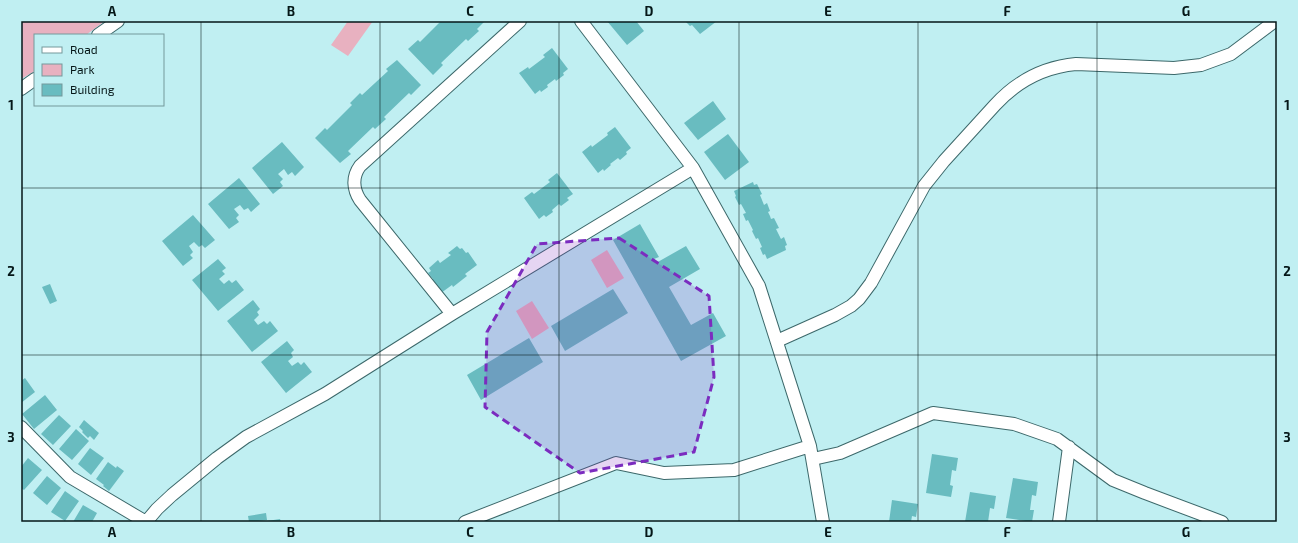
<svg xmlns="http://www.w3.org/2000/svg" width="1298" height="543" font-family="'Exo 2',sans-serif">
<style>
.green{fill:#e8b1c0}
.building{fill:#69bcc0}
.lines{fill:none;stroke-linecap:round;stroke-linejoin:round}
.minor-casing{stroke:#3c686a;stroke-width:14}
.minor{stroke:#fff;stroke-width:12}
.marked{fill:#7b2cbf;fill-opacity:0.2;stroke:#7b2cbf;stroke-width:3;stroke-dasharray:8 5;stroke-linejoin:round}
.grid{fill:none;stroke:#051718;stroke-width:1;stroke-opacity:0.55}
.neatline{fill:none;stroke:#051718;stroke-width:1.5}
.grid-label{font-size:13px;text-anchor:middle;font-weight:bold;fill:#051718}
</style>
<rect width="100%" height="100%" fill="#c0eff2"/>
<path class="green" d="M21 21H105L86 35H35V71L21 79Z
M348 21H373L348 56 331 45Z
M607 250 624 278 607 288 591 260Z
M532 301 549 328 532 339 516 311Z"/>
<path class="building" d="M441 21H485L477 29 479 31 468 41 466 39 441 63 443 65 433 75 408 49 418 40 420 42Z
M607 21H636L644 31 627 45Z
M685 21H717L700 34 692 25 690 26Z
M552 48 568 69 563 73 564 75 556 81 555 79 547 85 548 87 541 92 540 90 535 94 519 73 528 67 529 69 545 57 543 55Z
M397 60 421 85 411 95 409 93 384 117 386 119 375 129 373 127 348 151 351 154 340 163 315 138 325 128 327 130 352 105 350 103 360 93 362 95 388 71 386 69Z
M713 101 726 119 698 140 684 123Z
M615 127 631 148 626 152 627 154 620 160 618 158 610 164 611 165 604 171 603 169 598 173 582 152 591 145 592 147 608 135 607 133Z
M728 134 749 162 725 180 704 152Z
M282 142 304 167 295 176 292 172 288 175 284 169 278 174 283 179 280 182 283 186 273 194 252 168Z
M557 173 573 194 567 198 569 200 561 206 559 204 552 210 553 212 546 217 544 215 539 219 524 198 532 192 534 194 550 182 548 180Z
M239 178 260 204 251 212 248 208 244 210 240 205 234 209 239 215 236 218 239 222 229 229 208 204Z
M753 182 754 185 757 184 762 194 760 195 764 205 767 203 770 211 768 212 770 216 771 219 774 218 779 228 776 229 781 239 784 237 787 245 785 246 786 250 767 259 765 254 763 255 760 248 762 247 758 238 756 239 752 231 753 230 748 220 746 221 743 214 746 213 741 204 739 205 735 197 736 196 734 191Z
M193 215 215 240 205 248 202 245 199 247 194 242 189 246 193 252 190 255 193 258 183 266 162 241Z
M640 224 659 257 654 259 656 263 686 246 700 269 669 287 691 325 713 313 726 336 681 361 613 240Z
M457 246 460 249 462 248 466 253 468 252 477 265 465 274 467 276 453 287 452 285 441 293 431 280 433 279 428 273 431 271 429 268 438 260 440 263 451 255 448 253Z
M218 259 226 268 222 271 225 274 219 279 224 284 229 280 232 283 236 280 244 290 218 311 192 280Z
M50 284 57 301 50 304 42 287Z
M613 289 628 313 565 351 551 326Z
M253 300 260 309 257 312 259 315 254 320 258 325 264 321 267 324 270 321 278 331 252 352 227 321Z
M529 338 543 362 481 400 467 375Z
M287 341 294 350 291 353 293 357 288 361 292 366 298 362 301 365 304 362 312 372 286 393 261 362Z
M25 378 35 392 21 403V381Z
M45 395 57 410 34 429 22 414Z
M59 415 71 426 53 445 41 434Z
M84 420 99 433 94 440 90 436 88 438 82 432 83 431 79 427Z
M76 429 89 441 72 460 59 449Z
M90 448 104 458 91 475 78 464Z
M932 454 958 458 956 471 952 470 950 485 953 486 951 497 926 493Z
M28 458 42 470 24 490 21 488V467Z
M108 462 116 468 117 466 124 471 109 491 103 486 104 485 96 479Z
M47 476 61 488 47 505 33 493Z
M1013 478 1038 482 1036 496 1032 495 1030 510H1034L1032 522 1006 518Z
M65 491 79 501 65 521 51 512Z
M970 492 996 496 994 509 990 508 988 522H965Z
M892 500 918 504 916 517 912 516 911 522H889Z
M83 505 97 513 92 522H73Z
M266 513 267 520 249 522 248 516Z
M280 519 281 522H267V521Z"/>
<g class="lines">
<defs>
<path id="minor" d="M581 21 693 168 759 286 810 446 823 522
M98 35 118 21
M21 89 35 79
M452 314 360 200C353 189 352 177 360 166L520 21
M777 341 835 315 851 306 859 299 871 283 924 186 944 161 995 105C1017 81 1044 67 1076 64L1174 68 1201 65 1231 54 1275 21
M21 427 70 477 146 522
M813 459 840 453 933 413 1014 424 1057 439 1113 480 1145 493 1222 522
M146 522 157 509 172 495 217 458 246 437 325 394 452 314 693 168
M465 522 616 463 664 473 734 470 810 446
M1059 522 1069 447"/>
</defs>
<use href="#minor" class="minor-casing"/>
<use href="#minor" class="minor"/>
</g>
<path class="marked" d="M619 238 709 296 714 377 694 452 580 473 485 407 487 332 537 244Z"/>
<path class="grid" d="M201 21V522M380 21V522M559 21V522M739 21V522M918 21V522M1097 21V522M21 188H1277M21 355H1277"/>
<rect width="1298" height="543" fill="none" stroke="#c0eff2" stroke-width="44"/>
<rect x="34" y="34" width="130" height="72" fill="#c0eff2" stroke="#75999b"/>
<rect x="42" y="47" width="20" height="6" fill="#ffffff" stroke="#75999b"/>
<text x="70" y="54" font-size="12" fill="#051718">Road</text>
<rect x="42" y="64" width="20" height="12" fill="#e8b1c0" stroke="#75999b"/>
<text x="70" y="74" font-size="12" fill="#051718">Park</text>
<rect x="42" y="84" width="20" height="12" fill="#69bcc0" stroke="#75999b"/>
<text x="70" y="94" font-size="12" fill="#051718">Building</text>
<rect x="22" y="22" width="1254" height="499" class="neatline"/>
<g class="grid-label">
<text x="112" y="16">A</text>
<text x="291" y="16">B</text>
<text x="470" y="16">C</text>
<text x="649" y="16">D</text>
<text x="828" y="16">E</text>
<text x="1007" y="16">F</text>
<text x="1186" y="16">G</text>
<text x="11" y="110">1</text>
<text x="1287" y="110">1</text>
<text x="11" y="276">2</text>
<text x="1287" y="276">2</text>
<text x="11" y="442">3</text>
<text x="1287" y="442">3</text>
<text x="112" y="537">A</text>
<text x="291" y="537">B</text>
<text x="470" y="537">C</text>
<text x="649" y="537">D</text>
<text x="828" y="537">E</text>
<text x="1007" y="537">F</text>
<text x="1186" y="537">G</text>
</g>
</svg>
